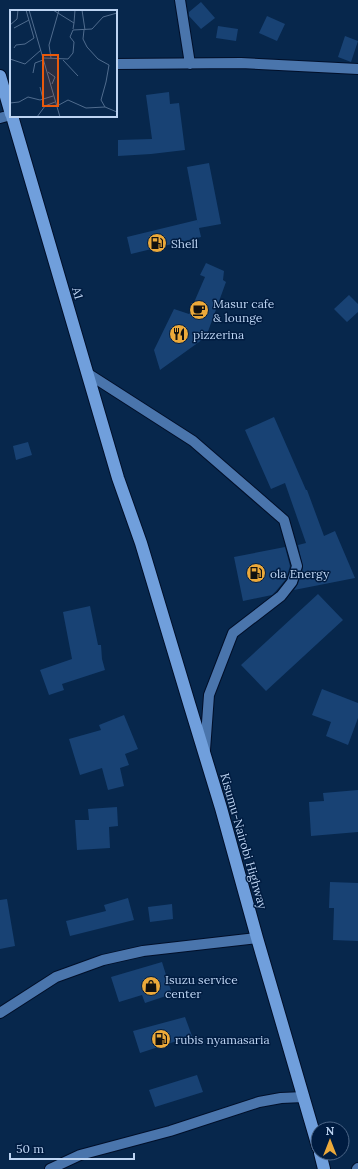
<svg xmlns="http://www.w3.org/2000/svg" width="358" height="1169" font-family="Lora,serif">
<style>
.building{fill:#184274}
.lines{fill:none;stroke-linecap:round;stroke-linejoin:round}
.minor-casing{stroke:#000f29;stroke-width:12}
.highway-casing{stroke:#000f29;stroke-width:14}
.minor{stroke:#4a75ac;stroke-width:10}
.highway{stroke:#709fdc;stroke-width:12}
.labels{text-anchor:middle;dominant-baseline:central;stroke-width:3;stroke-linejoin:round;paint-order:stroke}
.poi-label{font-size:12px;fill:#bdd4f2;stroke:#001c41;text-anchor:start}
.street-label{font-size:12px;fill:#bdd4f2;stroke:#001c41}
.inset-road{fill:none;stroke:#506c8e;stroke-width:1}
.view{fill:#e8590c;fill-opacity:0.15;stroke:#e8590c;stroke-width:2}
.inset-edge{fill:none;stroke:#bdd4f2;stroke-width:2}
</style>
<rect width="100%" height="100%" fill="#07274c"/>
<path class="building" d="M201 2 215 18 201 29 189 16V12Z
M267 16 285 24 277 41 259 33Z
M218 26 238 29 236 41 216 38Z
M345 36 358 41 351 62 338 57Z
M169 92 170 104 179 103 185 150 151 154 118 156V140L152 139 146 95Z
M209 163 221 224 199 228 201 237 131 254 127 237 197 220 198 225 187 167Z
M206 263 224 271 223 280 226 282 206 337 160 370 154 350 174 309 189 314 205 277 200 275Z
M349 295 358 304V312L347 322 334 309Z
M274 417 306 490H307L324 536 335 531 355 578 294 590 298 584 303 568 298 545 306 543 285 483 271 489 245 430Z
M28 442 32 455 16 460 13 446Z
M285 547 290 566 286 579 276 591 272 595 243 601 234 557Z
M318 594 343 620 266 691 241 665Z
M90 606 98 645H101L102 659 105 670 62 684 64 690 49 695 40 670 72 659 63 612Z
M322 689 358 703V718L348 745 326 736 331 722 312 715Z
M124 715 138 749 125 754 129 765 120 768 124 786 108 790 102 768 80 775 69 739 101 730 99 725Z
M358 790V832L311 836 309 802 324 801 323 793Z
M117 807 118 826 109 827 110 848 77 850 75 820H89L88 809Z
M330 882 358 883V941L333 940 334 908H329Z
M128 898 134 920 70 936 66 921 106 911 104 905Z
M7 899 15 946 0 949V900Z
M172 904 173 919 150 922 148 907Z
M162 962 172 994 145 1003 142 995 119 1002 111 977Z
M185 1017 192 1036 140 1053 133 1031Z
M197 1075 203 1092 155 1107 149 1090Z"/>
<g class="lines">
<defs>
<path id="minor" d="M180 0 190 64
M116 64 241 63 358 69
M0 118 11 115
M87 373 193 441 284 520 297 566 292 582 281 596 233 633 209 695 205 750
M0 1013 56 977 103 960 143 951 257 938
M50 1169 80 1155 170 1131 259 1102 281 1098 304 1097
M357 1169 358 1168"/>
<path id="highway" d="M0 76 11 114
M12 116 118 478 141 543 189 703 221 808 257 938 318 1147
M320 1153 324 1169"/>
</defs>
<use href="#minor" class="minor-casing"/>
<use href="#highway" class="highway-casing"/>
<use href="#minor" class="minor"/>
<use href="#highway" class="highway"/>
</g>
<defs>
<symbol id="fuel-disc" viewBox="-11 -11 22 22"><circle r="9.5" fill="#eca93a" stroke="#001c41"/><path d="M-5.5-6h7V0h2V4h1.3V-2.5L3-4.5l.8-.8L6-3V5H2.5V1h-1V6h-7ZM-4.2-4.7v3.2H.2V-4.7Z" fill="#111"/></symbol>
<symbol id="cafe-disc" viewBox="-11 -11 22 22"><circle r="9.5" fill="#eca93a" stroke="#001c41"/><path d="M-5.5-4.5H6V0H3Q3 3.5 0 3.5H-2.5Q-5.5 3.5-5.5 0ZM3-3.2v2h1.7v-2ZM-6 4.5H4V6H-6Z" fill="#111"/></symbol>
<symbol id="restaurant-disc" viewBox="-11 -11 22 22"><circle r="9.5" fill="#eca93a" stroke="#001c41"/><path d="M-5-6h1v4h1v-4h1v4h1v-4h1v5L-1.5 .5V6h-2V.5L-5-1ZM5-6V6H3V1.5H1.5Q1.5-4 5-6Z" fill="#111"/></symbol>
<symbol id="shop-disc" viewBox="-11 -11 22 22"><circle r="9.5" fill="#eca93a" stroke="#001c41"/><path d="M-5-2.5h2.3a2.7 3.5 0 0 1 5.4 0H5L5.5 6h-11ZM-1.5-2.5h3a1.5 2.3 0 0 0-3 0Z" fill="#111"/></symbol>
</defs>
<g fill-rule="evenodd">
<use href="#fuel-disc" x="146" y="232" width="22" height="22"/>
<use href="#cafe-disc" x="188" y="299" width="22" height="22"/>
<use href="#restaurant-disc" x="168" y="323" width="22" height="22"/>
<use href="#fuel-disc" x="245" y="562" width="22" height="22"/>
<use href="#shop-disc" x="140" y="975" width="22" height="22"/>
<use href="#fuel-disc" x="150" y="1028" width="22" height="22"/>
</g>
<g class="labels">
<g class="poi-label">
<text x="171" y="243">Shell</text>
<text x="213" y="303">Masur cafe<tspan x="213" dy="14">&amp; lounge</tspan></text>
<text x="193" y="334">pizzerina</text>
<text x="270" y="573">ola Energy</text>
<text x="165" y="979">Isuzu service<tspan x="165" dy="14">center</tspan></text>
<text x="175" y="1039">rubis nyamasaria</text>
</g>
<g class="street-label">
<text transform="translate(78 293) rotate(74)">A1</text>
<text transform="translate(244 841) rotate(74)">Kisumu-Nairobi Highway</text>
</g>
</g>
<g transform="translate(10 10)">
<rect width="107" height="107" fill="#07274c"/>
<path class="inset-road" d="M16 0 24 28M19 0 50 107M43 0 64 13 63 19M72 0 75 20M64 13 65 0M0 15 7 9 8 0M4 18 19 10M74 20 73 29 77 37 88 49 99 55 96 72M4 38 6 35 15 34 24 28M34 48 58 49 63 43 64 32 60 27 63 20 82 19 93 7 107 3M41 48 39 35 49 0M0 49 15 54 31 40M53 50 68 66M38 62 45 67 42 74M23 63 25 53 33 50M30 77 33 89M0 93 9 92 18 87 30 90 43 86M47 96 58 90 76 98 95 97 107 102M95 97 91 90 96 72M27 107 35 96 45 92"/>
<path class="view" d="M33 45H48V96H33Z"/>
<rect width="107" height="107" class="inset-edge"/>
</g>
<g transform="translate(330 1141)"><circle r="19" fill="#001c41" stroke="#4c6688"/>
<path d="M0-3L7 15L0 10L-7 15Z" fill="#eca93a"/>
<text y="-6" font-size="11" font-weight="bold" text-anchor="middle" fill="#bdd4f2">N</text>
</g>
<path d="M10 1153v6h124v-6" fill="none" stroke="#bdd4f2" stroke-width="2"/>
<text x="16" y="1153" font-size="12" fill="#bdd4f2" stroke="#001c41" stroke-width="3" paint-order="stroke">50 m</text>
</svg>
